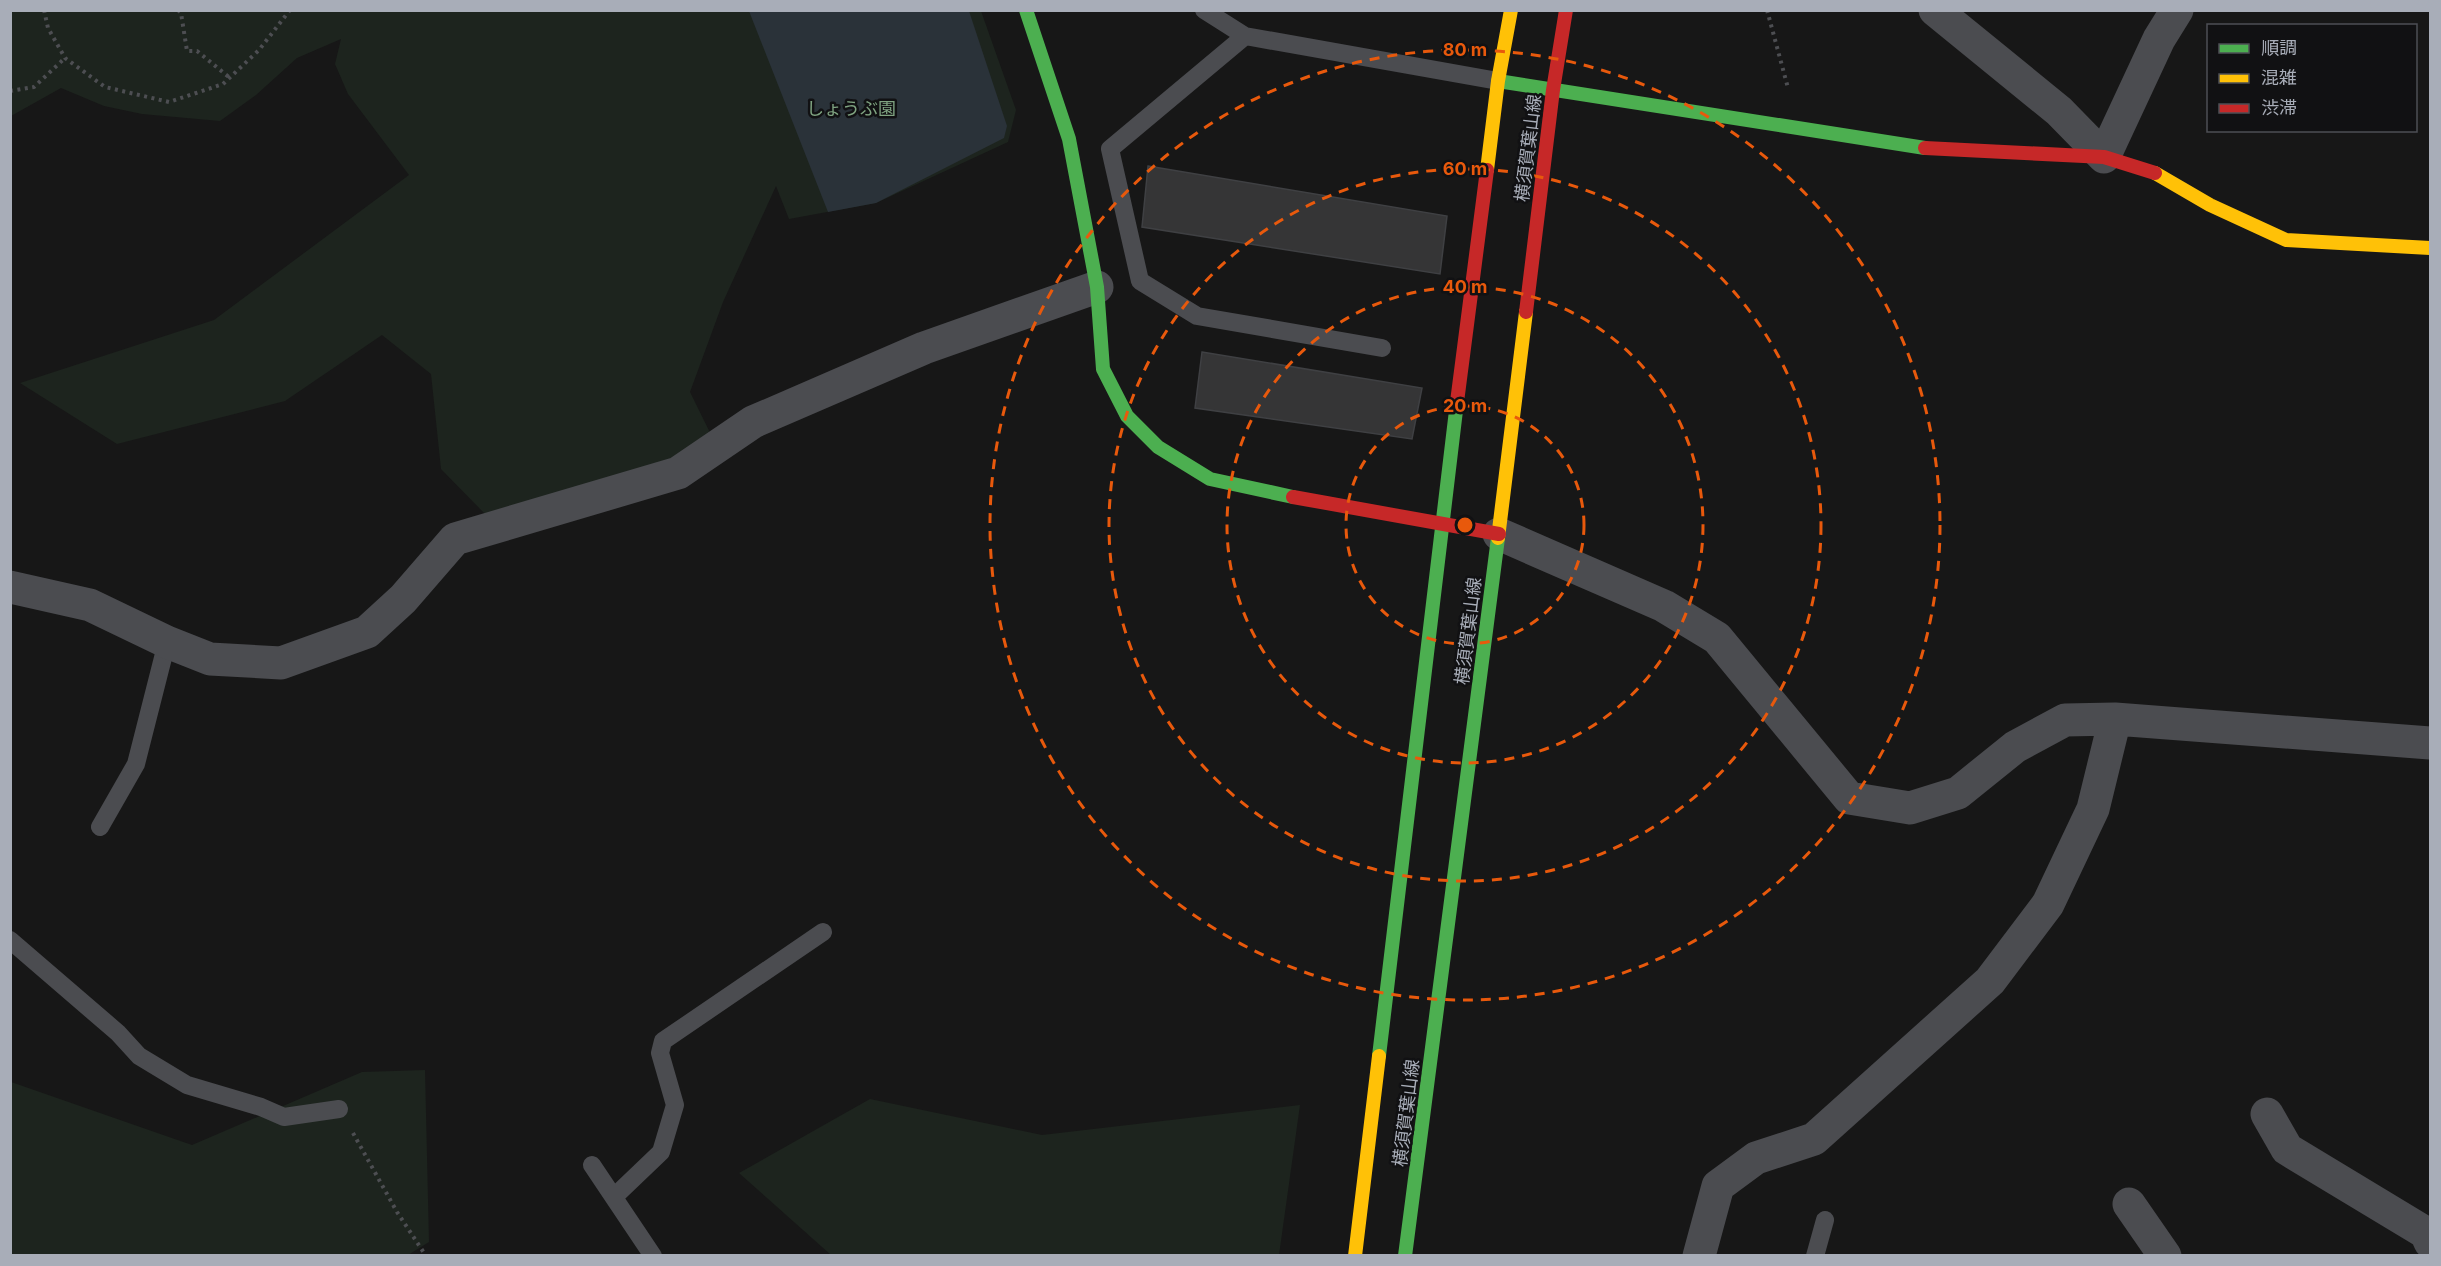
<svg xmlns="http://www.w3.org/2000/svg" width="2441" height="1266" font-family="Inter,'Noto Sans JP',sans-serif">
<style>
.green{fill:#1d241e}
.water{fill:#2a3239}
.building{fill:#353536;stroke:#3f4043;stroke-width:1.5}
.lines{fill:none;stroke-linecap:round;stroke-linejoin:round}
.path{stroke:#4d4e52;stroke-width:4;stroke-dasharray:3 4.5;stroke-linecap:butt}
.lane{stroke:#4b4c50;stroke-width:18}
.street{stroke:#4b4c50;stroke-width:33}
.fast{stroke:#4caf50;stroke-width:14}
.slow{stroke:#ffc107;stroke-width:14}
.jam{stroke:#c62828;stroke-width:14}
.ring{fill:none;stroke:#e8590c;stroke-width:3;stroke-dasharray:10 8}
.labels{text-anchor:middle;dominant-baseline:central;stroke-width:5;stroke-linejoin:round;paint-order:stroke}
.park-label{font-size:18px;fill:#7fa381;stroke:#111113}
.street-label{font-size:18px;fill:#a8adb8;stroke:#111113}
.centre{fill:#e8590c;stroke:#111113;stroke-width:3}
.ring-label{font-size:18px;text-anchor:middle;font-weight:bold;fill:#e8590c;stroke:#111113;stroke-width:5;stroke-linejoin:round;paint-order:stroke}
</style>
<rect width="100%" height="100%" fill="#171717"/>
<path class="green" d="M11 10 981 11 1016 110 1008 142 876 203 789 219 776 186 723 302 690 392 723 459 485 514 441 469 431 374 382 335 285 401 117 444 20 383 214 320 409 175 348 94 335 64 341 39 297 58 256 95 220 121 142 114 104 106 61 88 11 116Z
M425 1070 429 1242 408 1255 11 1256V1082L192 1145 362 1072Z
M870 1099 1042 1135 1300 1105 1279 1255H831L739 1173Z"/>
<path class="water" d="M749 11H969L1007 126 1004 138 876 203 828 212Z"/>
<path class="building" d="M1148 166 1447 216 1440 274 1142 227Z
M1202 352 1422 388 1412 439 1195 408Z"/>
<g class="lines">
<path class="path" d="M44 10 48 28 65 58 105 87 169 102 223 84 259 50 290 10
M178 10 181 13 187 51H197L230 78
M1767 10 1788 88
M10 91 34 87 65 58
M353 1133 397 1212 426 1256"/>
<path class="lane" d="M1204 10 1245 36 1498 81
M1245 36 1110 149 1140 281 1197 316 1382 348
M100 827 136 764 167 642
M10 940 118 1033 139 1056 187 1085 261 1107 284 1117 339 1109
M592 1165 653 1256
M615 1196 661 1152 675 1105 660 1053 663 1041 823 932
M1815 1256 1825 1220"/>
<path class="street" d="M1935 10 2059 111 2104 157 2159 39 2177 10
M1499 534 1664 606 1717 638 1849 798 1910 808 1958 793 2015 747 2065 720 2115 719
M10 587 90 605 167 642 210 659 281 663 367 632 403 599 455 539 678 473 753 422 924 348 1097 287
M2267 1114 2287 1149 2426 1233 2430 1242
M2129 1204 2165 1256
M1699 1256 1718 1186 1756 1158 1814 1139 1990 981 2048 904 2093 809 2115 719 2430 743"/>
<path class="fast" d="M1026 10 1069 139 1097 287 1103 369 1127 416 1158 447 1210 479 1293 497
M1498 81 1925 148
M1379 1056 1457 402
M1405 1256 1498 538"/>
<path class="slow" d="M1487 170 1498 81 1511 10
M2155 173 2210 205 2286 240 2430 248
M1498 538 1526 312
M1355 1256 1379 1056"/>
<path class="jam" d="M1925 148 2104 157 2155 173
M1526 312 1553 90 1566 10
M1457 402 1487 170
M1293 497 1499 534"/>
</g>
<g class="ring">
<circle cx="1465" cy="525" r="119"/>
<circle cx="1465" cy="525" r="238"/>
<circle cx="1465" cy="525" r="356"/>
<circle cx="1465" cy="525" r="475"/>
</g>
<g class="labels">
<g class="park-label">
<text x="851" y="108">しょうぶ園</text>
</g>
<g class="street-label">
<text transform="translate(1528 148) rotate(-83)">横須賀葉山線</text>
<text transform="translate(1468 631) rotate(-83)">横須賀葉山線</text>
<text transform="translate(1406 1113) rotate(-83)">横須賀葉山線</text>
</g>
</g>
<circle cx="1465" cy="525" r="9" class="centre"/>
<g class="ring-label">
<text x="1465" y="56">80 m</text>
<text x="1465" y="175">60 m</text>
<text x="1465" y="293">40 m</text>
<text x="1465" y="412">20 m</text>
</g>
<rect width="2441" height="1266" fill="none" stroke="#a8adb8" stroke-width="24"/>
<rect x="2207" y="24" width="210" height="108" fill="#111113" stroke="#4d4f55" stroke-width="1.5"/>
<rect x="2219" y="44" width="30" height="9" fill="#4caf50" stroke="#4d4f55" stroke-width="1.5"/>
<text x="2261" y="54" font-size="18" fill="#a8adb8">順調</text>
<rect x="2219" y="74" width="30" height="9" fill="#ffc107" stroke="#4d4f55" stroke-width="1.5"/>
<text x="2261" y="84" font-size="18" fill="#a8adb8">混雑</text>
<rect x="2219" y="104" width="30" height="9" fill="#c62828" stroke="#4d4f55" stroke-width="1.5"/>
<text x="2261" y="114" font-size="18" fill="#a8adb8">渋滞</text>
</svg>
